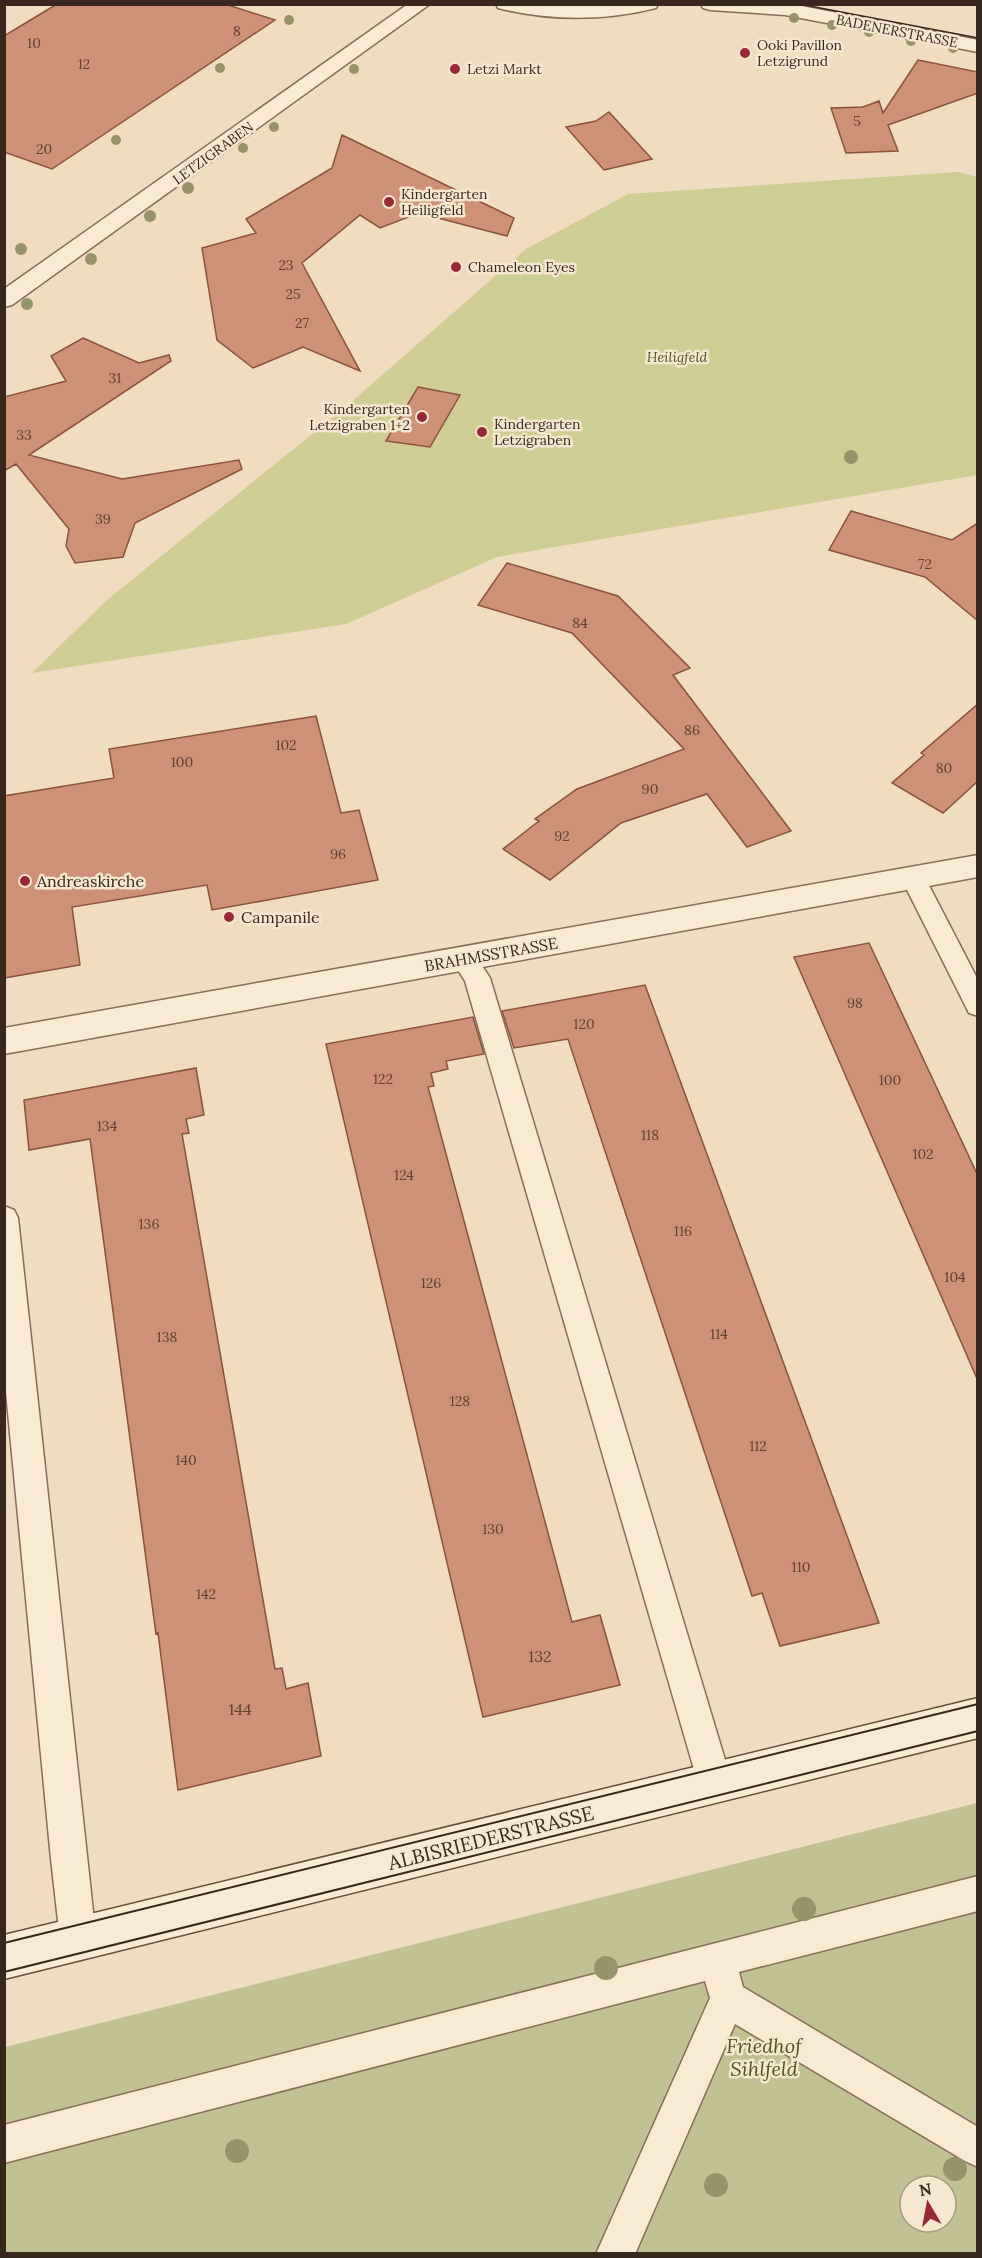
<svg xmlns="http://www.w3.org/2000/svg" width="982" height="2258" viewBox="0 0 982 2258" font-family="Lora,serif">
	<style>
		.green { fill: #cdcd94 }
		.cemetery { fill: #c1c194; fill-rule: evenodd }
		.building { fill: #ce9076; stroke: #88523d; stroke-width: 1.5 }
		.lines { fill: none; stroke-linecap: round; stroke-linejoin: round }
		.service-casing { stroke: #886c58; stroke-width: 3 }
		.minor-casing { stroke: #886c58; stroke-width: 3 }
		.tertiary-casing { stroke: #886c58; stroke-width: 3 }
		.secondary-casing { stroke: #6a4d3b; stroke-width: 3 }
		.service { fill: #f9ead4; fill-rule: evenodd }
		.minor { fill: #f9ead4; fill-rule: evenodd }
		.tertiary { fill: #f9ead4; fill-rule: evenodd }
		.secondary { fill: #f9ead4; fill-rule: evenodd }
		.tram-far1 { stroke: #38271d; stroke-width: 1.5 }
		.tram { stroke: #38271d; stroke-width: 2 }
		.tree { fill: #96926a }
		.poi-dot { fill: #992734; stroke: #f6e7d0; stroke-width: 2 }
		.labels { text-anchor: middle; stroke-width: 5; stroke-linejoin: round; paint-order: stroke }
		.number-label { font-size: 14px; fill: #5e4133 }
		.far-street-label { font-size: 14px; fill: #38271d; stroke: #f6e7d0 }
		.far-poi-label { font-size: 14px; fill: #38271d; stroke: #f6e7d0; text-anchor: start }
		.far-park-label { font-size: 14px; font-style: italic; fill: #4e5523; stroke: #f6e7d0 }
		.poi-label { font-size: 16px; fill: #38271d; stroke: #f6e7d0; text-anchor: start }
		.street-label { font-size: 16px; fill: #38271d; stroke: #f6e7d0 }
		.near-number-label { font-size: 16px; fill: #5e4133 }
		.near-street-label { font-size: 20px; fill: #38271d; stroke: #f6e7d0 }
		.near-park-label { font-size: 20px; font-style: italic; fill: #4e5523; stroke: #f6e7d0 }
	</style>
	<rect width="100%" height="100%" fill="#efdcc1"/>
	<path class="green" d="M958 172 977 177V475L497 557 346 624 32 673 107 600 348 405 526 249 628 194Z"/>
	<path class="cemetery" d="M977 1803V2253L5 2254V2047ZM910 2186H946V2222H910Z"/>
	<path class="building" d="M57 4H225L275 20 52 169 4 152V36Z
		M918 60 978 72V93L888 125 898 151 846 153 831 108 863 107 879 101 883 113Z
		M609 112 652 159 604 170 566 127 596 121Z
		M342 135 514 218 507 236 419 213 380 228 360 215 302 263 360 371 303 347 253 368 217 340 202 248 256 233 246 219 332 168Z
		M83 338 139 363 169 355 171 361 29 455 122 479 239 460 242 469 135 523 123 557 75 563 66 546 69 529 16 464 4 471V397L66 381 51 356Z
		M418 387 460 395 430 447 386 441Z
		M851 511 952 540 978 523V621L925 577 829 550Z
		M507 563 618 596 690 668 673 675 791 831 747 847 707 794 621 823 550 880 503 849 539 821 535 819 577 789 684 749 572 633 478 605Z
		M978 704V781L943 813 892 783 924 755 921 753Z
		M316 716 341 813 359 810 378 880 212 910 207 885 72 907 80 965 4 978V796L114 778 109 749Z
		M869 943 978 1176V1381L794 957Z
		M645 985 785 1367 879 1623 780 1646 762 1593 752 1596 568 1039 514 1048 502 1011Z
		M473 1017 484 1054 446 1061 448 1069 431 1073 434 1086 428 1087 572 1622 600 1615 620 1685 483 1717 326 1044Z
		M196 1068 204 1115 186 1119 189 1133 182 1134 275 1669 282 1668 286 1689 308 1683 321 1756 178 1790 158 1633 156 1634 90 1139 29 1150 24 1100Z"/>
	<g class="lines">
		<g class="service-casing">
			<path id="service" d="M913 869 922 872 978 980V1016L969 1013 901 878 904 872Z
				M464 949 473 952 490 978 732 1783 727 1795 715 1800 703 1795 698 1783 465 981 451 959 455 952Z
				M4 1206 14 1210 18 1218 96 1939 91 1952 78 1957 65 1952 60 1939 51 1859 4 1371Z
				M978 1876V1911L739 1972 743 1987 978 2127V2167L965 2161 735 2024 635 2254H596L710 1998 705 1981 4 2163V2125Z"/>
		</g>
		<g class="minor-casing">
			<path id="minor" d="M408 4H430L12 305 4 307V289Z
				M978 855V877L4 1054V1028Z"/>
		</g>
		<g class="tertiary-casing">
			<path id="tertiary" d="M496 4H658L656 8C605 21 549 21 498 8Z
				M701 4H791L978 40V52L785 15 710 10 703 8Z"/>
		</g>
		<g class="secondary-casing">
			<path id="secondary" d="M978 1698V1738L4 1979V1935Z"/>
		</g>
		<use href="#service" class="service"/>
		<use href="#minor" class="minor"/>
		<use href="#tertiary" class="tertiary"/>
		<use href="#secondary" class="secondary"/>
		<path class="tram-far1" d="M799 4 978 38"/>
		<path class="tram" d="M4 1943 978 1704
			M4 1972 978 1731"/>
	</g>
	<g class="tree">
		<circle cx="794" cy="18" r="5"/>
		<circle cx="289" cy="20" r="5"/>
		<circle cx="832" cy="25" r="5"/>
		<circle cx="869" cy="32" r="5"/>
		<circle cx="911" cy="41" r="5"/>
		<circle cx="953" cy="48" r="5"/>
		<circle cx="220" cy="68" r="5"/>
		<circle cx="354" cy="69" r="5"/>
		<circle cx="274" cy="127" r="5"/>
		<circle cx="116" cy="140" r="5"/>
		<circle cx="243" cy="148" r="5"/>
		<circle cx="188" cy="188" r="6"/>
		<circle cx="150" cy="216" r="6"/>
		<circle cx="21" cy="249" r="6"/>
		<circle cx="91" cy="259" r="6"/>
		<circle cx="27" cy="304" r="6"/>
		<circle cx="851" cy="457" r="7"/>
		<circle cx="804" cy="1909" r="12"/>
		<circle cx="606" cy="1968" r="12"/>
		<circle cx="237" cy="2151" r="12"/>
		<circle cx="955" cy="2169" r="12"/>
		<circle cx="716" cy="2185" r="12"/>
	</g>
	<g class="poi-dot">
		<circle cx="745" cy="53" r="6"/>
		<circle cx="455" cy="69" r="6"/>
		<circle cx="389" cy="202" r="6"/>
		<circle cx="456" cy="267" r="6"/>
		<circle cx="422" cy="417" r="6"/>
		<circle cx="482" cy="432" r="6"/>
		<circle cx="25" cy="881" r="6"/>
		<circle cx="229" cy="917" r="6"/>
	</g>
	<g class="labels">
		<g class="number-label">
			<text x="237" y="36">8</text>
			<text x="34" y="48">10</text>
			<text x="84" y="69">12</text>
			<text x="857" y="126">5</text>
			<text x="44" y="154">20</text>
			<text x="286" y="270">23</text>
			<text x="293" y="299">25</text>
			<text x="302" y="328">27</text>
			<text x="115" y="383">31</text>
			<text x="24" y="440">33</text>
			<text x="103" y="524">39</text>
			<text x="925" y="569">72</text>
			<text x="580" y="628">84</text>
			<text x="692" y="735">86</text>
			<text x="286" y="750">102</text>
			<text x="182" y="767">100</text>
			<text x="944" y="773">80</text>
			<text x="650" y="794">90</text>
			<text x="562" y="841">92</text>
			<text x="338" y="859">96</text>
			<text x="855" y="1008">98</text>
			<text x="584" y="1029">120</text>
			<text x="383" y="1084">122</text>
			<text x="890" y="1085">100</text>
			<text x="107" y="1131">134</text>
			<text x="650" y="1140">118</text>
			<text x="923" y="1159">102</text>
			<text x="404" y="1180">124</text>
			<text x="149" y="1229">136</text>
			<text x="683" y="1236">116</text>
			<text x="955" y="1282">104</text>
			<text x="431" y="1288">126</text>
			<text x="719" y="1339">114</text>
			<text x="167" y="1342">138</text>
			<text x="460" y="1406">128</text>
			<text x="758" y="1451">112</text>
			<text x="186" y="1465">140</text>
			<text x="493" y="1534">130</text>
			<text x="801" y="1572">110</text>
			<text x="206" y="1599">142</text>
		</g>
		<g class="far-street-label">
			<text transform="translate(897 31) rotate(11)" y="5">BADENERSTRASSE</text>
			<text transform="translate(213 153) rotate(-36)" y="5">LETZIGRABEN</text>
		</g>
		<g class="far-poi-label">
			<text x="757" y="50">Ooki Pavillon<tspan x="757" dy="16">Letzigrund</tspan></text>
			<text x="467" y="74">Letzi Markt</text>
			<text x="401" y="199">Kindergarten<tspan x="401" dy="16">Heiligfeld</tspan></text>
			<text x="468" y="272">Chameleon Eyes</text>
			<text x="410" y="414" text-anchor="end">Kindergarten<tspan x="410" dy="16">Letzigraben 1+2</tspan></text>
			<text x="494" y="429">Kindergarten<tspan x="494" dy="16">Letzigraben</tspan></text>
		</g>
		<g class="far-park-label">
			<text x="677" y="362">Heiligfeld</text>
		</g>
		<g class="poi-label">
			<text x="37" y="887">Andreaskirche</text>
			<text x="241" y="923">Campanile</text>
		</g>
		<g class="street-label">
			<text transform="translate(491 954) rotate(-10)" y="6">BRAHMSSTRASSE</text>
		</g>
		<g class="near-number-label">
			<text x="540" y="1662">132</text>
			<text x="240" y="1715">144</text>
		</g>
		<g class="near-street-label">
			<text transform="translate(491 1838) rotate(-14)" y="7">ALBISRIEDERSTRASSE</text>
		</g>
		<g class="near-park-label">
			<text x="764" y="2053">Friedhof<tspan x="764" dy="23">Sihlfeld</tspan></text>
		</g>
	</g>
	<rect width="982" height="2258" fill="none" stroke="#38271d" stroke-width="12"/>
	<g transform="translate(928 2204) rotate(350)"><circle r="28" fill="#f6e7d0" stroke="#aa9a88" stroke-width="1.5"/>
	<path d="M0-4.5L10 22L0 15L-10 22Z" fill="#992734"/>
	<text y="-9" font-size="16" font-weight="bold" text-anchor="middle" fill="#38271d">N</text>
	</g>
</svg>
